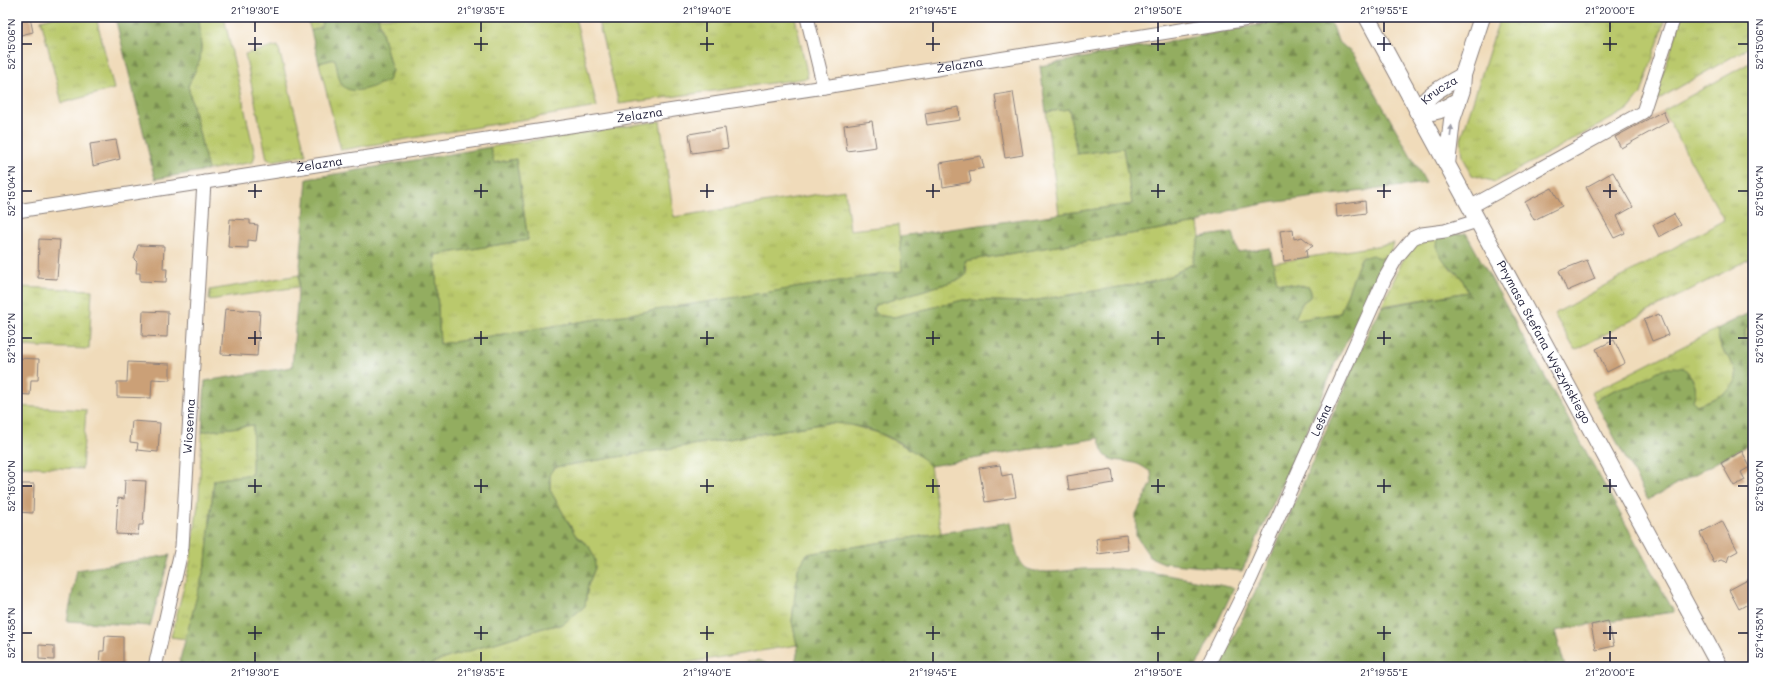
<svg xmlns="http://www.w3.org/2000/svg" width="1770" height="684" viewBox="0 0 1770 684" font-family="Mali,sans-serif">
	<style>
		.grass { fill: url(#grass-tufts); stroke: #6e7654 }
		.forest { fill: url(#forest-firs); stroke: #5a684e }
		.building { fill: #cba077 }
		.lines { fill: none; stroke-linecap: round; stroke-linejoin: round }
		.minor-casing { stroke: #897e7a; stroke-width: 15 }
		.tertiary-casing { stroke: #897e7a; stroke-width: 18 }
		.minor { stroke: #fff; stroke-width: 13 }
		.tertiary { stroke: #fff; stroke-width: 16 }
		.oneway { fill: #9c9ca7 }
		.ticks { fill: none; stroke: #22223b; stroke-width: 1.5 }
		.labels { text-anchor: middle; stroke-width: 4; stroke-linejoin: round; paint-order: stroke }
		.street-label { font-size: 12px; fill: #22223b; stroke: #fff }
		.neatline { fill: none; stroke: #22223b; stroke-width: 1.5 }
		.ticks-label { font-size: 10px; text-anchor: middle; fill: #22223b }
	</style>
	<defs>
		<pattern id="grass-tufts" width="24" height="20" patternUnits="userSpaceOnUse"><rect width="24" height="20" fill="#bac96c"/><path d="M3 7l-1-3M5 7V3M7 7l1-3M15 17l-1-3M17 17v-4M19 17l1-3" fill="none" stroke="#a0ac5e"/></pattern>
		<pattern id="forest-firs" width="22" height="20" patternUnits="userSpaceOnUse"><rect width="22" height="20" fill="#93ad60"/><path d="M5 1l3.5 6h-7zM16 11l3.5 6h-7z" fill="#788c50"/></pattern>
	</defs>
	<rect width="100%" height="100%" fill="#fff"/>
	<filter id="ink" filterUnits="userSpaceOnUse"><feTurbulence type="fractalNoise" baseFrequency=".025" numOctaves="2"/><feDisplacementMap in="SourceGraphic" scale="8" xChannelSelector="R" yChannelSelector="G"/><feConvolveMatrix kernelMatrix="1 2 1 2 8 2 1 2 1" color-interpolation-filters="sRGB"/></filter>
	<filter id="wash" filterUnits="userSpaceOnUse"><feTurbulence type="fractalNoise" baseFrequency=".012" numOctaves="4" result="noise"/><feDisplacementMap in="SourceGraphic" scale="16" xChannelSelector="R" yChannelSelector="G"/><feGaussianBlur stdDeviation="0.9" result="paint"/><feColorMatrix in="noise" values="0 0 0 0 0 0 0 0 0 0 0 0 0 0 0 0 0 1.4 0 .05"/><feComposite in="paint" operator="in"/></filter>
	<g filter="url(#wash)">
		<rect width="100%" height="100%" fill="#f0dbba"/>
		<path class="grass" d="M52 17H96L114 89 62 103 41 20Z
			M199 17H224L255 155 253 162 208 170 188 86 200 60 201 47Z
			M307 17H323L321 27 311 31Z
			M378 17H575L597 107 341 150 319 63 335 59 342 83 392 71Z
			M597 17H795L808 78 619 104Z
			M1500 17H1664L1666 18 1641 94 1629 109 1495 182 1472 175 1463 157 1461 139Z
			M1682 17H1753V45L1657 100V92Z
			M278 46 306 155 272 161 267 159 245 54Z
			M1753 61V257L1575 350 1554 314 1724 220 1663 111Z
			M1069 109 1077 154 1123 148 1133 204 1059 214 1046 112Z
			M660 121 674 217 845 190 850 230 898 225 903 271 440 344 435 255 528 240 516 159 493 163 490 147Z
			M1198 223 1200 237 1192 264 1168 277 1151 282 1025 302 963 300 894 317 880 316 873 309 875 305 961 279 967 270 965 261Z
			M1437 237 1450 268 1461 277 1468 292 1382 306 1402 262 1416 241Z
			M1394 243 1387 260 1383 258H1361L1340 313 1298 320 1295 318 1302 303 1310 297 1311 292 1309 287 1277 282 1273 263Z
			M299 275 298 287 209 300 210 290Z
			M17 287 92 290 89 349 17 346Z
			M1753 321V357L1745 339V330Z
			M1717 329C1718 335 1719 342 1721 347 1725 355 1732 361 1735 369 1743 392 1711 400 1696 405L1693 400C1699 386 1693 378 1684 368L1659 371 1631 386 1614 390 1595 401 1591 393Z
			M17 406 86 410 82 469 17 466Z
			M827 423H843L879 433 919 454 930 466 941 533 807 554 798 569 792 621 797 645 660 667H429L431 664 440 660 543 628 563 624 585 606 588 585 595 568 589 546 576 536 550 490V473L556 467Z
			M253 425 252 474 214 480 206 562 186 639 171 637 190 563 199 497 202 432Z
			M759 660 773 667H719Z"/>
		<path class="forest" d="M115 17H199L201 47 200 60 188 86 208 170 155 179Z
			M323 17H378L392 71 388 81C377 85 353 97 343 86 338 80 337 67 335 59L319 63 311 31 321 27Z
			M1299 17H1325L1333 26 1338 41 1354 55 1426 183 1269 203 1228 211 1198 223 965 261 966 275 961 279 875 305 873 309 880 316 894 317 963 300 1025 302 1151 282 1168 277 1192 264 1200 237 1233 232 1238 252 1270 248 1277 282 1309 287 1311 292 1310 297 1302 303 1295 318 1298 320 1340 313 1361 258 1372 255 1387 260 1364 309 1335 363 1320 402 1242 571 1164 563 1150 557 1136 536V514L1152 483 1151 472C1146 469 1140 464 1134 463 1112 458 1104 465 1099 438L930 466C904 439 864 423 827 423L556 467 550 473V490L576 536 589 546 595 560V568L588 585 585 606 563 624 543 628 440 660 431 664 429 667H178L206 562 214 480 252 474 253 425 202 432 205 381 292 367 307 179 490 147 494 163 516 159 528 240 435 255 440 344 902 271 900 236 1132 204 1123 148 1077 154 1069 109 1046 112 1040 66Z
			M1466 233 1674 612 1608 621 1555 631 1565 667H1219L1266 569 1369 331 1382 307 1468 292 1461 277 1441 258 1436 246 1437 237Z
			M1753 311V321L1745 330V339L1753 357V442L1648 500 1595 401 1614 390 1631 386 1658 371 1674 367 1684 368C1693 378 1699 386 1693 400L1696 405C1711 400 1743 391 1735 369 1732 361 1725 355 1721 347 1719 342 1718 335 1717 329Z
			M1011 522C1014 536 1015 563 1028 569 1041 575 1069 570 1083 569 1134 566 1184 578 1234 588L1196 667H794L798 650 792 621 798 569 807 554Z
			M170 555 150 626 67 621 77 570Z"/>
		<g id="blocks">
			<path class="building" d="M17 17H30L33 32 17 36Z
				M1013 92 1023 155 1005 158 995 95Z
				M959 107 960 120 927 125 925 113Z
				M1663 111 1668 122 1621 148 1615 137Z
				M872 121 876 147 847 151 844 125Z
				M725 128 728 148 692 153 689 134Z
				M116 140 120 159 93 166 90 144Z
				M981 156 984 168 969 171 971 182 943 187 940 163Z
				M1613 172 1633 207 1617 216 1625 233 1614 238 1586 187Z
				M1552 188 1562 206 1534 220 1525 202Z
				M1365 201 1366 213 1337 217 1336 205Z
				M1674 214 1681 225 1659 237 1653 225Z
				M230 219 250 220V224L258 225 256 241 248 240V248L228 247Z
				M1293 229 1294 239 1302 237 1313 246 1306 250 1307 257 1284 261 1280 231Z
				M39 239 60 240 57 279 38 278Z
				M138 245 164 246 163 269H167L166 282 140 281V273H136L137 262 134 259Z
				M1587 260 1595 279 1567 291 1559 271Z
				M225 309 260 311 257 356 221 354Z
				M143 311 168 312 167 337 142 336Z
				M1659 314 1668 335 1652 341 1644 320Z
				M1614 340 1625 363 1607 372 1596 349Z
				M17 358 39 359 38 380H31L30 395 17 394Z
				M128 362 170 364V380L152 379 151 398 117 397V382H127Z
				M132 421 160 423 158 452 137 450 138 443 130 442Z
				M1742 451 1750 467 1741 472 1745 480 1734 486 1721 463Z
				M1000 465 1002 476 1012 474 1016 497 985 502 979 468Z
				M1112 469 1114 483 1069 490 1067 476Z
				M125 480 146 481 143 525H139L138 535 116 534 118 498 124 499Z
				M17 484H34L33 513 17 512Z
				M1722 521 1738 551 1729 556 1727 562 1721 560 1714 563 1700 533Z
				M1126 535 1128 550 1098 554 1096 539Z
				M1753 577V601L1739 609 1729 590Z
				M1608 621 1614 646 1596 650 1591 625Z
				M105 636 123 637V667H99L100 651H104Z
				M39 645 54 646V660L39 659Z"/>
		</g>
	</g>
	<g filter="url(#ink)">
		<use href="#blocks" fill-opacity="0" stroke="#897e7a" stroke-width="1"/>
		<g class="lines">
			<g class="minor-casing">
				<g id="minor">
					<path d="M807 17 824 87"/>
					<path d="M1470 207 1643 112 1674 17"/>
					<path id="s1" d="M17 211 824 87 1261 17"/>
					<path id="s2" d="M155 667 182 547 204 182"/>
					<path id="s3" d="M1207 667 1250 580 1385 278 1397 257 1413 238 1422 234 1445 231 1477 221"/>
				</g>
			</g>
			<g class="tertiary-casing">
				<g id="tertiary">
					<path id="s4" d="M1367 17 1720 667"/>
					<path id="s5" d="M1417 111C1429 92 1444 87 1463 75"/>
					<path d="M1417 111C1434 115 1445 109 1458 100"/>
					<path d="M1447 164 1452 120 1462 90 1463 75 1482 17"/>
				</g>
			</g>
			<use href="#minor" class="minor"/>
			<use href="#tertiary" class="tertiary"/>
		</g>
		<defs><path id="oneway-solid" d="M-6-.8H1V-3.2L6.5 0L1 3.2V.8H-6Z"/></defs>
		<use class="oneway" href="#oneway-solid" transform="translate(1451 131) rotate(-83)"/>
	</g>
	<path class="ticks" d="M255 22V32M481 22V32M707 22V32M933 22V32M1158 22V32M1384 22V32M1610 22V32M255 37V51M481 37V51M707 37V51M933 37V51M1158 37V51M1384 37V51M1610 37V51M22 44H32M248 44H262M474 44H488M700 44H714M926 44H940M1151 44H1165M1377 44H1391M1603 44H1617M1738 44H1748M255 184V198M481 184V198M707 184V198M933 184V198M1158 184V198M1384 184V198M1610 184V198M22 191H32M248 191H262M474 191H488M700 191H714M926 191H940M1151 191H1165M1377 191H1391M1603 191H1617M1738 191H1748M255 331V345M481 331V345M707 331V345M933 331V345M1158 331V345M1384 331V345M1610 331V345M22 338H32M248 338H262M474 338H488M700 338H714M926 338H940M1151 338H1165M1377 338H1391M1603 338H1617M1738 338H1748M255 479V493M481 479V493M707 479V493M933 479V493M1158 479V493M1384 479V493M1610 479V493M22 486H32M248 486H262M474 486H488M700 486H714M926 486H940M1151 486H1165M1377 486H1391M1603 486H1617M1738 486H1748M255 626V640M481 626V640M707 626V640M933 626V640M1158 626V640M1384 626V640M1610 626V640M22 633H32M248 633H262M474 633H488M700 633H714M926 633H940M1151 633H1165M1377 633H1391M1603 633H1617M1738 633H1748M255 652V662M481 652V662M707 652V662M933 652V662M1158 652V662M1384 652V662M1610 652V662"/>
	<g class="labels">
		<g class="street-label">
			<text dy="4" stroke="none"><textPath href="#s1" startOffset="954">Żelazna</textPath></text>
			<text dy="4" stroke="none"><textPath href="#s5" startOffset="31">Krucza</textPath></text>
			<text dy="4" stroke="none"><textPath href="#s1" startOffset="630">Żelazna</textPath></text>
			<text dy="4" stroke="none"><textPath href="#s1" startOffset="306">Żelazna</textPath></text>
			<text dy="4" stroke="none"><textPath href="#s4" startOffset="370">Prymasa Stefana Wyszyńskiego</textPath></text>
			<text dy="4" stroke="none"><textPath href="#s3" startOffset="272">Leśna</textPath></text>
			<text dy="4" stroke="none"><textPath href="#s2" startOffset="244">Wiosenna</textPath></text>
		</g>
	</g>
	<rect width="1770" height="684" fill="none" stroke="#fff" stroke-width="44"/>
	<rect x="22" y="22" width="1726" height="640" class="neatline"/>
	<g class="ticks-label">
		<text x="255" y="14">21°19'30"E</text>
		<text x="481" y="14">21°19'35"E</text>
		<text x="707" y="14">21°19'40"E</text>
		<text x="933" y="14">21°19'45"E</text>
		<text x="1158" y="14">21°19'50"E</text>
		<text x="1384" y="14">21°19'55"E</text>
		<text x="1610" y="14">21°20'00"E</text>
		<text transform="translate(11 44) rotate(-90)" y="4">52°15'06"N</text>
		<text transform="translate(1759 44) rotate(-90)" y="4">52°15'06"N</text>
		<text transform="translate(11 191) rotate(-90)" y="4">52°15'04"N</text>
		<text transform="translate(1759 191) rotate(-90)" y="4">52°15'04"N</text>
		<text transform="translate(11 338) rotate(-90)" y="4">52°15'02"N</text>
		<text transform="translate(1759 338) rotate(-90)" y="4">52°15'02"N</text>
		<text transform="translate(11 486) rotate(-90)" y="4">52°15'00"N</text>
		<text transform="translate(1759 486) rotate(-90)" y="4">52°15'00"N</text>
		<text transform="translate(11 633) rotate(-90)" y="4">52°14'58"N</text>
		<text transform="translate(1759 633) rotate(-90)" y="4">52°14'58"N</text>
		<text x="255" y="676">21°19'30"E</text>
		<text x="481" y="676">21°19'35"E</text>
		<text x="707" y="676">21°19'40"E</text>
		<text x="933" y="676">21°19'45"E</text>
		<text x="1158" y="676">21°19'50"E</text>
		<text x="1384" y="676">21°19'55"E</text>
		<text x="1610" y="676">21°20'00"E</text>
	</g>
</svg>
